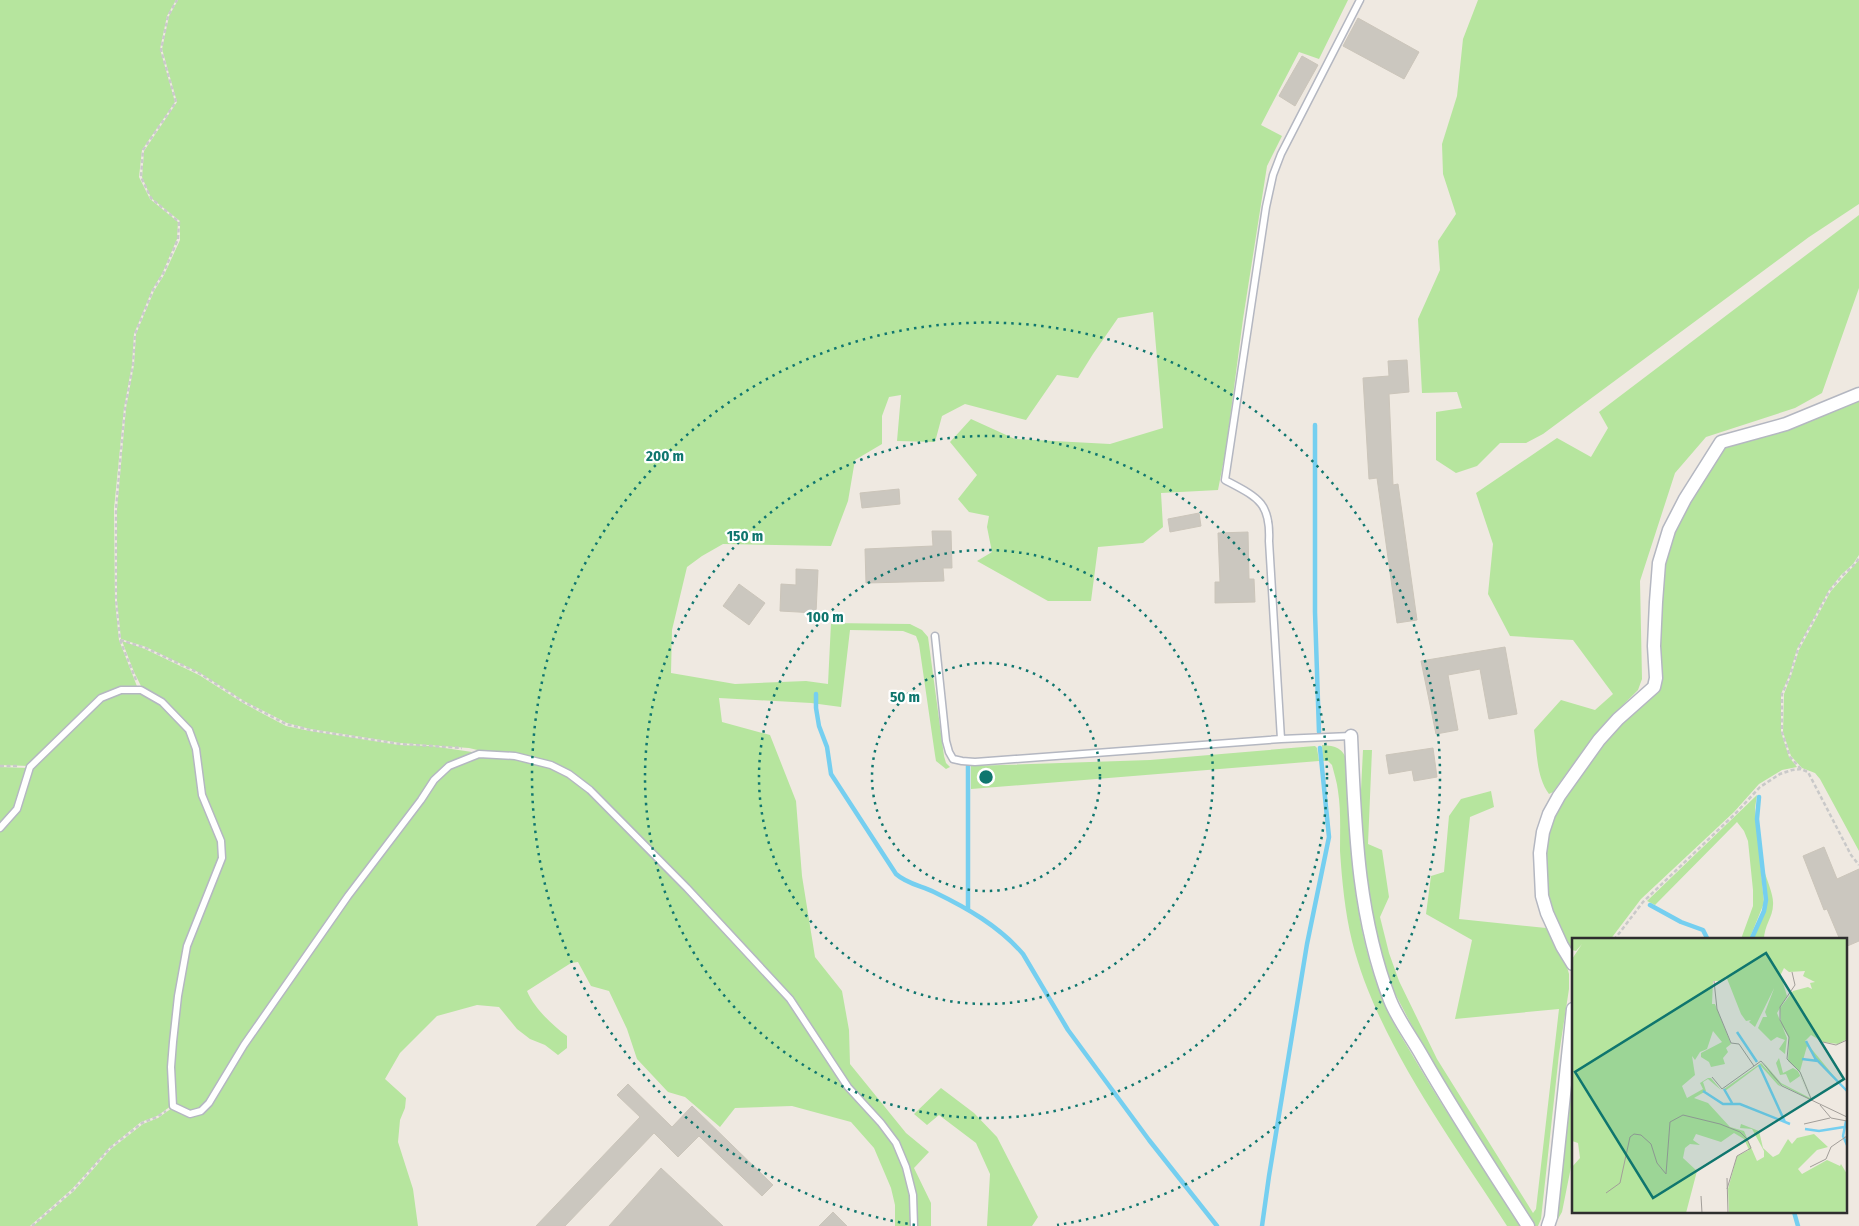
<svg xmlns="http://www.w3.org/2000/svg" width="1859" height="1226" viewBox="0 0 1859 1226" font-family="'Fira Sans Condensed',sans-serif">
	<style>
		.green { fill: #b6e59e }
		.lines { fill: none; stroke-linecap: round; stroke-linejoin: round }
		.stream { stroke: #75cff0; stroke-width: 4.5 }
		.building { fill: #cbc7bf; stroke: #cbc5ba }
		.lane-casing { stroke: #b4b7c1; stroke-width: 9 }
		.street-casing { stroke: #b4b7c1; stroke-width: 15 }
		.path { stroke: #c9c9c9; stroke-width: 2.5; stroke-dasharray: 4 2.5; stroke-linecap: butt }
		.lane { stroke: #fff; stroke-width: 6 }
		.street { stroke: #fff; stroke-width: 12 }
		.ring { fill: none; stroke: #0f766e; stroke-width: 2.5; stroke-dasharray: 2.5 5 }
		.inset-river { fill: none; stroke: #75cff0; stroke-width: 2.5 }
		.inset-road { fill: none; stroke: #a29e99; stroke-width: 1 }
		.view { fill: #0f766e; fill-opacity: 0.15; stroke: #0f766e; stroke-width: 2.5 }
		.inset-edge { fill: none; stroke: #2e2e2e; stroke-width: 2.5 }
		.centre { fill: #0f766e; stroke: #fff; stroke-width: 2.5 }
		.ring-label { font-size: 15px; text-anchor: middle; font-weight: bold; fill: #0f766e; stroke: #fff; stroke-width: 4.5; stroke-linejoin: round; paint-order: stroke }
	</style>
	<rect width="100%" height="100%" fill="#efe9e1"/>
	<path class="green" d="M0 0H176L167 16 160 49 175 102 142 150 139 177 150 199 178 222 177 239 162 274 152 290 134 334 132 365 124 408 114 509 115 601 119 640 138 689 100 697 30 766 0 765Z
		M178 0H1348L1319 59 1299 52 1261 125 1282 136 1267 166 1243 319 1226 449 1218 490 1161 493 1163 527 1143 543 1098 547 1091 601H1048L977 561 992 552 987 527 989 516 969 512 958 499 977 475 950 442 971 419 1015 439 1110 444 1163 428 1153 312 1118 318 1093 354 1078 378 1057 375 1026 420 965 404 942 416 935 442 897 441 901 395 889 397 882 416V444L855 460 848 501 831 546 723 544 702 556 687 567 672 630 671 673 735 684 806 681 828 684 831 623 910 624 922 630 928 637 944 756 946 763 950 767 946 769 936 761 935 755 919 644 916 636 903 631 850 630 841 707 811 703 719 698 722 722 770 735 796 801 802 876 815 957 842 991 849 1030 850 1064 906 1133 929 1152 914 1168 931 1203V1226H916L898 1142 850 1086 791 997 689 886 571 772 469 748 400 743 310 729 287 723 244 701 200 673 146 647 121 639 117 601V509L126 408 134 365 136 334 154 291 164 275 180 240V221L151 198 142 177 144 151 177 102 162 49 169 16Z
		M1478 0H1859V204L1809 237 1543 434 1526 443H1500L1477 466 1456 473 1436 460V412L1462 408 1457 392 1422 393 1418 319 1440 270 1438 241 1456 214 1443 174 1442 144 1457 96 1463 39Z
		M1859 215V288L1822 393 1795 408 1706 437 1675 473 1640 581 1642 679 1638 690 1607 721 1587 745 1553 792 1549 794C1536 777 1537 750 1534 730L1561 700 1595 710 1613 694 1573 640 1510 636 1488 594 1493 544 1476 493 1557 438 1591 457 1608 428 1599 412Z
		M1859 398V555L1853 564 1841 575 1829 590 1797 649 1789 676 1781 694V732L1789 757 1797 767 1782 770 1759 784 1734 812 1641 899 1610 940H1573V960L1545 900 1546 831 1559 802 1601 742 1650 694 1664 538 1722 449 1789 429Z
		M1859 560V851L1820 779 1815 773 1802 768 1791 756 1783 732 1784 694 1791 676 1799 650 1831 591Z
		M122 641 145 649 199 675 243 703 286 726 310 731 399 745 431 746 479 753 461 757 448 764 419 799 207 1102 200 1109 190 1111 175 1104 173 1067 180 996 189 947 225 859 204 794 191 729 164 700 143 690 134 672Z
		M121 691 140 692 161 704 187 732 194 750 197 771 219 842 220 858 184 945 169 1067 171 1106 157 1116 141 1122 110 1147 72 1189 30 1226H0V829L18 810 31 767 102 699Z
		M1322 745C1336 746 1343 748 1347 761 1349 846 1353 931 1387 1010 1395 1028 1407 1045 1417 1063 1449 1118 1486 1171 1520 1226H1507C1452 1140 1377 1041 1352 941 1345 912 1342 881 1340 851 1340 831 1341 810 1338 791 1337 782 1334 773 1332 765L1328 761H1323Z
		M1315 746 1317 748 1319 761 971 789V766L1150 760Z
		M1363 750H1372L1368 844 1382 850 1389 897 1380 917 1389 953 1399 981 1437 1059 1533 1213 1536 1209 1559 1009 1455 1019 1472 940 1426 914 1431 876 1444 872 1449 816 1461 799 1491 791 1494 807 1470 817 1459 919 1546 928 1567 967 1569 974V989L1559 1054 1541 1219 1538 1226H1533L1530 1222 1422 1045 1389 982 1377 951 1359 830Z
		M479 756 515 759 550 767 568 776 588 792 686 889 788 1000 894 1145C907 1173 910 1195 912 1226H895V1205L891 1188 874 1148 851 1122 792 1106 735 1108 720 1127 685 1097 668 1092 637 1059 627 1029 609 991 591 986 578 962 571 963 527 991C534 1008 552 1025 567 1036V1048L558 1055 545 1045 530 1039 517 1029 499 1007 477 1005 437 1016 400 1053 385 1079 406 1098 405 1108 400 1120 398 1142 413 1189 418 1226H33L74 1191 111 1149 143 1124 158 1118 172 1108 190 1116 211 1105 246 1046 350 898 435 781 450 768Z
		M0 767 29 768 16 809 0 826Z
		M1757 795 1755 808 1764 903 1749 940 1741 939 1753 906V890L1748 841 1744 831 1737 822 1655 905 1647 901Z
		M1764 870C1767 881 1774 895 1773 905 1773 917 1764 925 1764 940H1752L1765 911 1767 899Z
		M1573 1024V1157L1562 1212 1558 1219 1551 1222Z
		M941 1088 974 1113 997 1137 1038 1217 1032 1226H987L990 1174 976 1143 939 1115 927 1125 914 1114Z"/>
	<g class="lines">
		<path class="stream" d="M1315 425V612L1319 732
			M816 694V708L819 726 827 747 831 774 896 874C907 884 922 886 934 892 967 908 999 926 1023 954L1068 1030 1149 1140 1217 1226
			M1650 905 1681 922 1703 930 1708 940
			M968 909V766
			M1751 940 1764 911 1766 900 1757 819 1759 797
			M1794 1212 1798 1226
			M1262 1226 1269 1176 1307 944 1329 837 1320 748"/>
	</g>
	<path class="building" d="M1358 18 1419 52 1404 79 1343 46Z
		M1302 56 1318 65 1295 106 1279 96Z
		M1407 360 1409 392 1389 394 1393 485 1398 484 1417 620 1397 623 1377 478 1369 479 1363 378 1389 376 1388 361Z
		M899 489 900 504 862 508 860 493Z
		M1199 513 1201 526 1170 532 1168 519Z
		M932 531H951L952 568H943L944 581 866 583 865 549 933 546Z
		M1248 532 1249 579H1254L1255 602 1215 603V582H1220L1218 533Z
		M796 569 818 570 816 613 780 611 781 584 796 585Z
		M739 584 765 603 749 625 723 606Z
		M1505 647 1517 714 1489 719 1480 669 1448 675 1458 730 1436 734 1421 661Z
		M1433 748 1437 777 1414 781 1412 770 1389 774 1386 755Z
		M1824 847 1837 879 1859 869V941L1845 947V940H1840L1827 909 1824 910 1803 856Z
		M628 1084 672 1127 692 1106 773 1185 762 1196 699 1136 678 1157 654 1133 565 1226H536L640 1117 617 1095Z
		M661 1168 723 1226H609Z
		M833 1212 847 1226H819Z"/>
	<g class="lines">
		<g class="lane-casing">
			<path id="lane" d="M935 636 946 741 949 752 953 759 962 761 975 762 1281 739 1351 736
				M1281 739 1269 541C1271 502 1257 497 1225 480L1266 207 1273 175 1281 154 1360 0
				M0 828 17 809 30 767 101 698 121 690H141L162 702 189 730 196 749 202 795 221 841 222 858 187 946 178 996 173 1042 171 1067 173 1106 190 1114 201 1111 209 1103 244 1045 348 896 421 800 434 780 449 766 479 754 515 756 551 765 569 774 590 790 687 888 790 999 848 1087 881 1123 896 1143 906 1167 913 1195 914 1226"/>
		</g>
		<g class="street-casing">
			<path id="street" d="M1351 736C1355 827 1357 914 1390 1000 1398 1020 1412 1038 1422 1056 1455 1114 1492 1170 1528 1226
				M1573 964 1562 946 1547 913 1542 896 1540 853 1543 832 1549 814 1559 796 1599 740 1618 719 1654 687 1656 678 1654 646 1656 602 1659 563 1669 530 1685 499 1721 442 1786 424 1859 394
				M1548 1226 1551 1217 1573 1009"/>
		</g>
		<path class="path" d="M120 640 146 648 199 673 244 702 286 724 310 730 400 744 462 748
			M136 680 120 640 116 600V509L121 451 125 408 133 365 135 334 153 290 163 274 178 239 179 222 151 198 141 177 143 150 176 102 161 50 168 16 177 0
			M0 766H18
			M1801 769 1790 757 1782 732V694L1790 676 1798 649 1830 590 1842 576 1854 565 1859 558
			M1614 940 1643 902 1735 814 1760 787 1780 774 1792 770 1801 769 1808 772 1851 855 1859 865
			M32 1226 73 1190 110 1148 142 1123 157 1117 166 1111"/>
		<use href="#lane" class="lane"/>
		<use href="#street" class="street"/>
	</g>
	<g class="ring">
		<circle cx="986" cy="777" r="114"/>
		<circle cx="986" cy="777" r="227"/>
		<circle cx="986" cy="777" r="341"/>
		<path d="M915 1225A454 454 0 1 1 1057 1225"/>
	</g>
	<g transform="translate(1572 938)">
		<rect width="275" height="275" fill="#efe9e1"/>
		<path d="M0 0H275V101L266 106 251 104 239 97 233 103 275 154 245 123 235 108 228 133 240 160 228 134 216 123 217 100 209 86 208 70 221 53 236 49 240 51 238 45 243 44 231 38 233 33 217 34 212 30 183 89 177 84 179 82 174 83 169 76 154 38 152 43H141L140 66H143L159 106 154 110 156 114 151 120 153 126 139 129 137 124 129 119V115L150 104 141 93 135 111 128 114 123 122 120 118 123 137 110 148 115 160 131 151 128 145 136 140H139L149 152 136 141 131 144 134 153 122 160 136 165 158 189 172 193 185 223 192 219V213L180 191 168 190 169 186 187 193 191 210 201 219 207 216 216 201 220 206 225 200 242 196 256 209 245 212 226 231 230 236 255 222 268 228 269 226 275 236V270L272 275H157L156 251 165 218 177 212 172 201 162 195 149 204 124 196 121 202 128 207 118 206 113 210 111 220 125 233 114 275H0V229L8 220 6 205 0 203V21L10 6 4 13 0 12ZM208 35 215 58 205 75 215 100 213 116 207 111 213 102 205 99 199 103 186 90 191 79H195L193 74ZM207 120 211 135 221 130 226 133 239 162 208 146 199 137 191 124 209 145 238 160 228 138 218 145 214 136 208 137 204 125ZM189 125 210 149 249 169 206 147 188 127 153 153 152 151Z" fill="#b6e59e"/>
		<path class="inset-river" d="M165 94 185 124M234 103 243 120 275 153M230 121 246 123M187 127 213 184M152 151 160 165M131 153 151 166H168L218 186M274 183 271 198 275 207M233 191 247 193 272 189"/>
		<path class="inset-road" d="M220 34 223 47 208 69V82L217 99 215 121 228 134 240 163M142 43 145 71 159 105 167 106 182 128M251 104 264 107 275 102M140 139 150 151 189 123 210 148 275 179M248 167 259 180 275 183M232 186 258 180M238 229 254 221 259 209 275 198M155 240 156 275M34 255 48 245 58 199 62 196 69 197 79 206 85 225 94 236 98 184 111 177 148 186 168 194 175 201 179 210 165 218 155 251M129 258 130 275"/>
		<path class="view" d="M194 15 272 141 81 260 3 134Z"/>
		<rect width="275" height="275" class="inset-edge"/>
	</g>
	<circle cx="986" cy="777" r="8" class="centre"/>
	<g class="ring-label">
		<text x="665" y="461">200 m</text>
		<text x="745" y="541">150 m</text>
		<text x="825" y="622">100 m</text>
		<text x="905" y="702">50 m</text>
	</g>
</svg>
